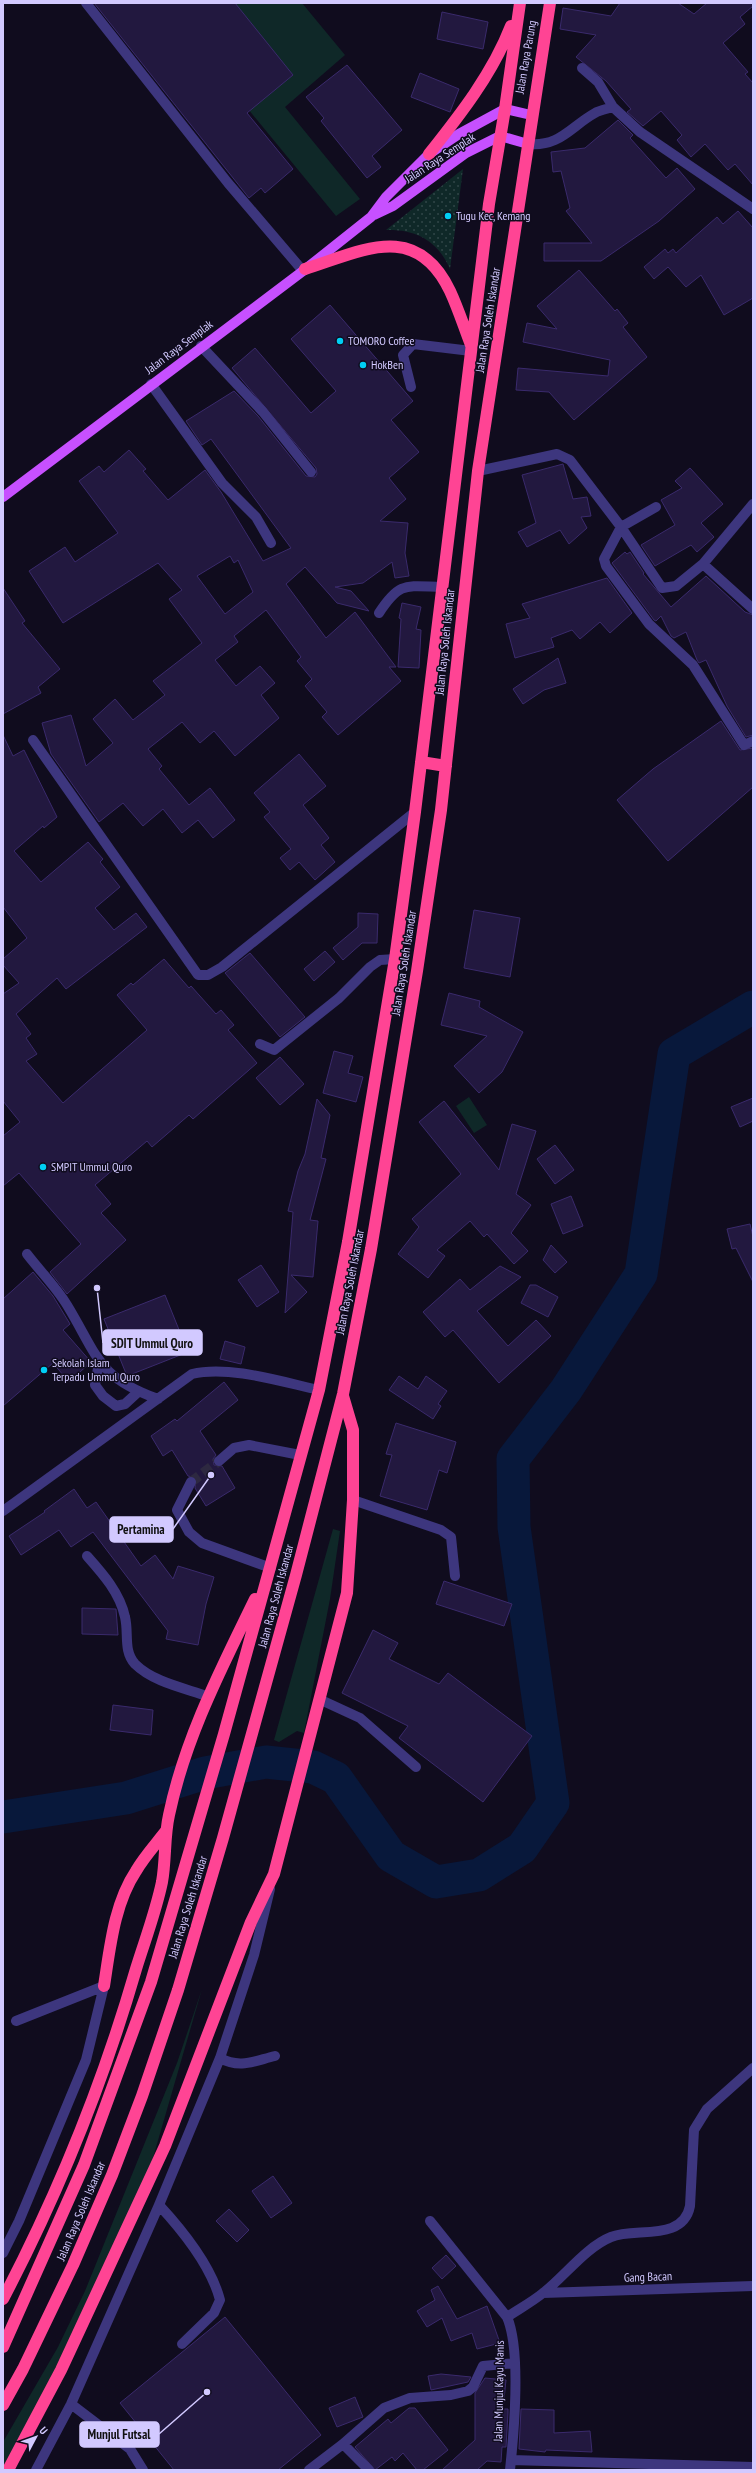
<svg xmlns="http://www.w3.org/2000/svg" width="756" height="2473" viewBox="0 0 756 2473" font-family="'PT Sans Narrow',sans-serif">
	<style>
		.green { fill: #0f2828 }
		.park { fill: url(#park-dots) }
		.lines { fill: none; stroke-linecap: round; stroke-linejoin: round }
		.river { stroke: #08183b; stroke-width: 33 }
		.building { fill: #22183f; stroke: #3a2a6c; fill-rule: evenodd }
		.minor-tunnel { stroke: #2d2840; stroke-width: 10; stroke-dasharray: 10 5; stroke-linecap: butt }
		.minor { stroke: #3d367e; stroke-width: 10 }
		.major { stroke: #c750ff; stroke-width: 10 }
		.highway { stroke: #ff4494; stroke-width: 12 }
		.poi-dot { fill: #00cff4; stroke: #100c1e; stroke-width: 1.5 }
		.labels { text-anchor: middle; stroke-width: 3; stroke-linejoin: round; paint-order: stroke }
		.street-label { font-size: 12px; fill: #d2c9ff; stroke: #100c1e }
		.poi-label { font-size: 12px; fill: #d2c9ff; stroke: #100c1e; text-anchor: start }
		.leader { fill: none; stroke: #d2c9ff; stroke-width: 1.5 }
		.callout-dot { fill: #d2c9ff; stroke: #100c1e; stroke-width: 1.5 }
		.callout { fill: #d2c9ff; stroke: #d2c9ff; stroke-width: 1.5 }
		.callout-label { font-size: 13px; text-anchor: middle; font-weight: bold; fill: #111 }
	</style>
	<defs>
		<pattern id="park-dots" width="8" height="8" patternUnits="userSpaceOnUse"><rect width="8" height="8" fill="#0f2828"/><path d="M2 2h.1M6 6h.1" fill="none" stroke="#314648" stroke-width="1.8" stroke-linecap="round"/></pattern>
	</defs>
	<rect width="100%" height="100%" fill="#100c1e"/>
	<path class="green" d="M161 3H302L345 55 285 107 360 199 336 216Z
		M469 1097 487 1125 474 1133 456 1106Z
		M333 1529 340 1531 330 1599 304 1733 297 1731 279 1742 274 1740Z
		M202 1989 150 2168 87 2308 3 2470V2442L58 2347 85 2291 177 2063Z"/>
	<path class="park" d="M463 169 450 269C438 241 416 229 386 230Z"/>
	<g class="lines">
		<path class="river" d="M3 1817 126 1798 205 1773 266 1762 313 1767 336 1778 391 1856 436 1882 479 1875 522 1848 553 1803 514 1527 513 1459 566 1390 641 1274 674 1054 753 1007"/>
	</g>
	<path class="building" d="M94 3H235L293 75 247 113 293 169 265 193 261 188 249 198Z
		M620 3H678L694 14 707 3H753V6L740 17 745 24 723 43 748 72 745 74 753 83V185L735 164 728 170 705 144 691 157 677 140 682 135 661 111 643 126 627 112 631 109 606 81 576 57 596 35 560 29 563 8 611 16Z
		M442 12 488 22 483 49 437 39Z
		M347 65 402 130 372 156 381 167 367 178 321 121 324 118 306 97Z
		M420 73 459 89 450 112 411 97Z
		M618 120 633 135 630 138 666 178 677 168 695 189 659 221 601 261H544V243H592L566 211 570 208 561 171 553 172 551 152 585 148Z
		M738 211 753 228V298L724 315 701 275 686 287 668 267 654 279 644 267 665 249 668 253 673 249 676 253 717 217 723 224Z
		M579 270 615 311 617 309 628 323 623 327 647 357 574 420 549 392 516 390 518 368 608 376 610 360 523 342 527 323 557 329 537 306Z
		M330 305 413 401 391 420 419 452 389 478 406 499 380 521 408 523 405 553 409 576 395 578 392 562 363 583 335 587 351 591 369 611 337 603 305 567 286 584 326 638 355 612 396 667H389L401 681 338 735 322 717 327 712 305 686 312 679 297 661 301 657 266 610 234 636 238 642 215 660 236 686 260 666 275 683 261 695 279 718 235 756 214 731 200 743 182 722 148 749 162 766 159 769 189 805 210 788 235 820 213 838 198 820 182 833 163 809 143 826 123 803 99 822 51 754 42 723 71 715 86 766 113 743 93 719 115 699 133 720 165 695 153 681 202 643 169 599 182 590 158 563 63 623 29 571 65 547 75 562 118 533 79 481 99 466 104 472 129 450 146 469 143 471 168 500 205 470 221 492 263 561 291 548 211 439 202 445 186 421 234 391 258 416 306 476 315 477 317 474 316 468 232 368 255 348 311 413 336 391 291 339ZM230 556 234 563 238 560 253 592 225 614 197 576Z
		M563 464 573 499 587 497 591 516 581 517 587 528 569 544 560 530 527 547 518 532 536 523 522 475Z
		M690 468 723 504 701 523 714 537 697 552 691 545 655 566 641 545 675 525 661 500 682 488 675 481Z
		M625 552 627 554 630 552 644 573 643 574 671 607 706 576 745 612 753 615V735L746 737 727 706 706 660 699 663 697 660 686 632 674 638 671 636 661 616 656 621 654 620 612 563Z
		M607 578 632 613 610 633 600 622 580 639 572 630 551 638 554 647 515 658 506 624 530 618 522 604Z
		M3 588 25 621 22 623 60 669 38 687 41 693 3 714Z
		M402 603 421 607 416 629 421 630 419 668 398 667 401 619 399 618Z
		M558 658 566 683 544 690 523 704 513 689Z
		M721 721 740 750 753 748V787L668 861 617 800 653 769Z
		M3 735 13 756 24 750 57 817 44 828 43 826 14 851 41 882 88 842 103 859 100 862 120 887 95 908 114 930 136 913 147 927 66 989 57 978 16 1014 31 1034 26 1038 37 1054 26 1061 63 1103 147 1030 117 995 131 983 133 985 164 959 189 988 191 986 216 1014 221 1010 234 1025 228 1030 257 1063 193 1119 189 1115 152 1147 147 1141 95 1185 111 1204 101 1213 126 1240 67 1294 50 1272 81 1244 19 1173 3 1186V1136L20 1122 3 1101V994L19 983 3 965V959L27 938 3 907Z
		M299 754 326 786 303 805 329 838 321 845 335 862 315 880 299 862 290 870 280 858 291 849 264 817 270 812 254 793Z
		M474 910 520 918 510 977 464 968Z
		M358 913 378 914 377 943H362L343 960 333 948 358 927Z
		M325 951 335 962 314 981 304 969Z
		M250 953 305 1017 280 1037 225 973Z
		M449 993 480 1001 479 1007 523 1032 502 1072 479 1093 454 1066 487 1036 441 1025Z
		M334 1051 353 1056 348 1073 363 1077 356 1102 323 1093Z
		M280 1057 304 1084 280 1105 256 1078Z
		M753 1098V1121L740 1127 731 1107Z
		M317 1099 330 1115 321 1158 326 1159 310 1220 318 1221 313 1277 291 1275 307 1292 285 1313 293 1212 288 1211 298 1171 305 1154Z
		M444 1101 499 1170 512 1124 536 1131 516 1194 531 1205 511 1233 528 1251 514 1264 487 1234 484 1237 470 1221 437 1250 445 1256 428 1278 398 1254 419 1227 412 1219 461 1174 419 1122Z
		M555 1145 574 1170 555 1184 537 1159Z
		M571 1196 583 1226 563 1234 551 1204Z
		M750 1224 753 1237V1282L736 1248 732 1249 727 1229Z
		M551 1245 567 1262 555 1273 543 1260Z
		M261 1265 279 1292 257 1307 238 1280Z
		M500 1266 521 1277 477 1311 508 1346 536 1320 551 1336 499 1383 453 1330 445 1337 423 1312 460 1279 470 1290Z
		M33 1272 53 1296 70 1324 63 1330 91 1362 69 1382 53 1363 3 1406V1299Z
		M530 1285H536L558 1297 548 1317 521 1303Z
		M165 1295 188 1352 127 1376 104 1319Z
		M225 1341 245 1347 241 1364 220 1359Z
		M399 1376 418 1389 426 1376 447 1391 438 1404 441 1406 433 1419 389 1390Z
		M224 1382 238 1400 200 1431 216 1455 213 1459 214 1465 222 1466 235 1488 206 1506 195 1488 196 1478 188 1476 172 1450 163 1456 151 1436 175 1419 177 1421Z
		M396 1423 456 1442 447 1473 439 1470 427 1510 380 1496 392 1455 386 1454Z
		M74 1489 87 1508 96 1502 141 1566 155 1555 173 1579 178 1566 214 1577 206 1604 198 1645 166 1639 168 1631 93 1532 71 1547 59 1530 21 1555 9 1536 45 1512 44 1511Z
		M444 1581 512 1604 504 1626 436 1604Z
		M82 1608 116 1609 118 1635 82 1634Z
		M373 1630 398 1643 389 1659 439 1684 448 1673 532 1736 483 1802 399 1738 408 1726 342 1693Z
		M113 1705 153 1710 151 1735 110 1730Z
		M273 2176 292 2203 271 2218 252 2191Z
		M229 2209 249 2230 237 2242 216 2221Z
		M446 2255 456 2266 442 2279 432 2268Z
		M438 2286 457 2319 487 2306 500 2343 477 2349 472 2333 451 2341 442 2318 427 2327 417 2311 435 2300 431 2290Z
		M225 2317 321 2435 278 2470H174L120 2403Z
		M441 2374 471 2377 468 2382 431 2390 428 2376Z
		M485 2378 506 2380 503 2409H508V2413L506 2447H502L501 2462 487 2461 477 2470H442L475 2440V2393Z
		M355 2397 363 2417 337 2427 329 2408Z
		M409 2408H415L448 2450 423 2470H417L403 2453 395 2461 392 2457 375 2470 355 2447 388 2419 391 2423Z
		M521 2409 554 2410V2433L590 2431 592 2452 546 2450 545 2452 519 2449Z"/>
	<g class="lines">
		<path class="minor-tunnel" d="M191 1482 219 1461"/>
		<path class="minor" d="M86 3 228 183 303 271
			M582 68 598 82 613 107
			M528 144C560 147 570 127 595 113 600 110 607 109 613 107L640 132 753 209
			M201 346 263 412 311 472
			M151 384 222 483 256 517 271 543
			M411 387 403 355 413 344 471 351
			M478 471 557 454 570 460 621 527 662 588 676 586 703 564 753 609
			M656 507 621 527 604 559 606 566 649 624 693 665 744 745 753 741
			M703 564 753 504
			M379 613C400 581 406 586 442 587
			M33 740 198 975H208L222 967 415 812
			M260 1044 274 1050 339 998 370 967 380 960 395 959
			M27 1254C40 1271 56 1287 67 1305 98 1356 97 1377 158 1399
			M99 1363 95 1385 103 1396 116 1406 125 1404 138 1392
			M219 1461 234 1448 249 1445 300 1455
			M191 1482 177 1510 189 1532 202 1543 271 1568
			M353 1500 441 1530 451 1537 455 1576
			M3 1511 192 1374C229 1365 282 1382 319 1390
			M87 1556C103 1574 120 1593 125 1617 129 1633 123 1651 135 1664 153 1682 184 1688 207 1696
			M321 1700 360 1718 416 1767
			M16 2021 104 1986
			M220 2058C240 2069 254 2061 275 2056
			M159 2205C183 2231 211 2265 220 2300L214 2313 182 2344
			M430 2221 507 2317C521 2350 514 2432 510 2470
			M3 2253 19 2221 86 2060 104 1986
			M543 2293 753 2286
			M507 2317C519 2309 532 2302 543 2293 564 2277 586 2247 611 2237 635 2227 683 2242 690 2206L694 2130 707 2109 753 2068
			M71 2404 130 2449 143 2470
			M343 2444 369 2470
			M511 2460 753 2467
			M36 2470 71 2404 159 2205 220 2058 254 1955 270 1889
			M309 2470 343 2444 384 2408 410 2398 451 2395 468 2391 473 2387 483 2366 515 2363"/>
		<path class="major" d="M374 215 393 206 466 153 500 136 528 144
			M3 497 303 271 371 217 386 197 429 154 459 134 505 109 531 115"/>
		<path class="highway" d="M429 154C460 115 493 73 511 26
			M305 269C362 251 416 220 450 291 458 308 464 327 471 345
			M421 762 446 766
			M104 1986C110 1948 114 1904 136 1871 144 1857 156 1844 166 1831
			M3 2299C58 2194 103 2083 136 1969 145 1940 156 1911 162 1882 166 1860 164 1837 169 1815 185 1738 221 1669 255 1599
			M3 2347 84 2165 151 1982 224 1734 319 1390 348 1242 395 959 415 812 489 204 505 109 520 3
			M3 2405 23 2369 73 2265 112 2175 142 2096 178 1990 223 1838 296 1575 343 1394 371 1249 417 971 441 810 478 471 550 3
			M8 2470 61 2370 165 2146 251 1922 274 1874 347 1593 353 1500V1430L343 1396"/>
	</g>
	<g class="poi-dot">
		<circle cx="448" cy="216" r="4"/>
		<circle cx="340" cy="341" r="4"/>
		<circle cx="363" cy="365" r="4"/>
		<circle cx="43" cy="1167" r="4"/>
		<circle cx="44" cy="1370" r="4"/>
	</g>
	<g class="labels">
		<g class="street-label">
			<text transform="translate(526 57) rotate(-80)" y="4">Jalan Raya Parung</text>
			<text transform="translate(440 158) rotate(-33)" y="4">Jalan Raya Semplak</text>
			<text transform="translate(488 320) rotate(-81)" y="4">Jalan Raya Soleh Iskandar</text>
			<text transform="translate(179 347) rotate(-37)" y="4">Jalan Raya Semplak</text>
			<text transform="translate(445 642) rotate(-84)" y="4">Jalan Raya Soleh Iskandar</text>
			<text transform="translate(404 963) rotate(-81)" y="4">Jalan Raya Soleh Iskandar</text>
			<text transform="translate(350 1282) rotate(-79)" y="4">Jalan Raya Soleh Iskandar</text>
			<text transform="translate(276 1596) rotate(-75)" y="4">Jalan Raya Soleh Iskandar</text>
			<text transform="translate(188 1907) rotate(-73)" y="4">Jalan Raya Soleh Iskandar</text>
			<text transform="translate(81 2211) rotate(-67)" y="4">Jalan Raya Soleh Iskandar</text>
			<text transform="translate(648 2277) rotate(-2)" y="4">Gang Bacan</text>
			<text transform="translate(499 2391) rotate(-89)" y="4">Jalan Munjul Kayu Manis</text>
		</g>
		<g class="poi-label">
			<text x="456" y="220">Tugu Kec, Kemang</text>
			<text x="348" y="345">TOMORO Coffee</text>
			<text x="371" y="369">HokBen</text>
			<text x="51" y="1171">SMPIT Ummul Quro</text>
			<text x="52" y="1367">Sekolah Islam<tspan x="52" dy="14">Terpadu Ummul Quro</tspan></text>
		</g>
	</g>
	<path class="leader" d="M97 1288L103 1343M211 1475L173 1529M207 2392L159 2434"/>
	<g class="callout-dot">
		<circle cx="97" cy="1288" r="4"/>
		<circle cx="211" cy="1475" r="4"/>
		<circle cx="207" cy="2392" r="4"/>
	</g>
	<g class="callout">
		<rect x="103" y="1330" width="99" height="25" rx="4"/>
		<rect x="110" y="1517" width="63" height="25" rx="4"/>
		<rect x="80" y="2422" width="79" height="25" rx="4"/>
	</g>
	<g class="callout-label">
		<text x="152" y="1348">SDIT Ummul Quro</text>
		<text x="141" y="1534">Pertamina</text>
		<text x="119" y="2439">Munjul Futsal</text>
	</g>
	<rect width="756" height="2473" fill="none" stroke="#d2c9ff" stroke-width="8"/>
	<g transform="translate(36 2437) rotate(49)" stroke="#100c1e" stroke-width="3" paint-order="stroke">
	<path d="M0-3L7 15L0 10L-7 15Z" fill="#d2c9ff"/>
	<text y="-6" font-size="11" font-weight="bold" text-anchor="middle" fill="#d2c9ff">U</text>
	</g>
</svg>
